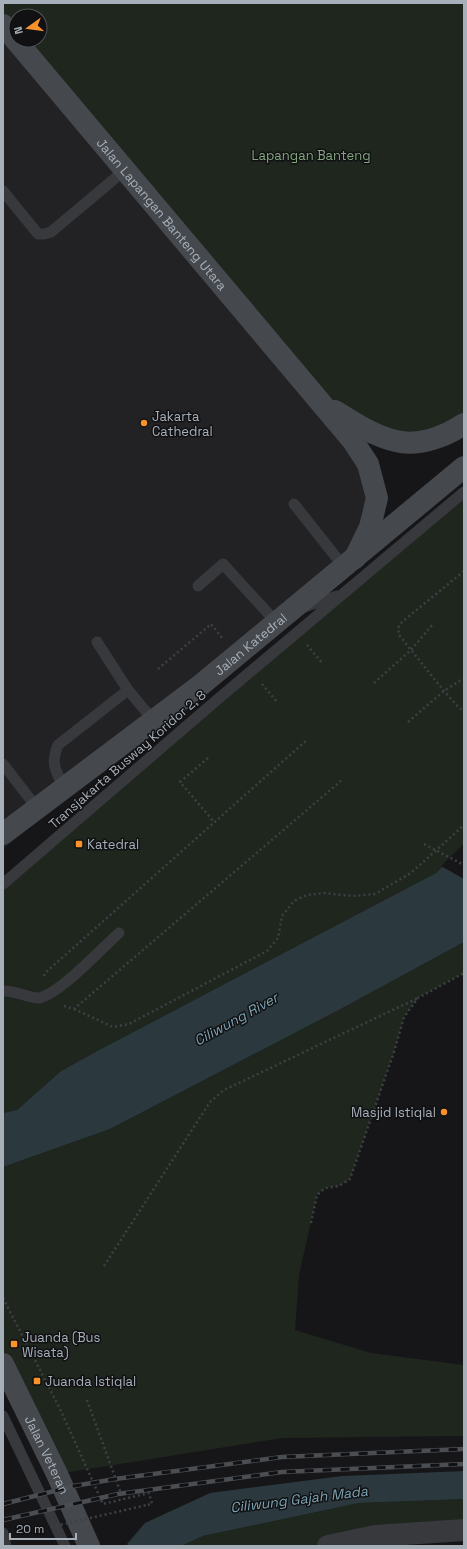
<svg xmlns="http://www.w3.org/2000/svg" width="467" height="1549" viewBox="0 0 467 1549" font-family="'Space Grotesk',sans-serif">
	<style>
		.built { fill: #222225 }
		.green { fill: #1e261e; fill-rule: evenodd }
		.water { fill: #2b383d }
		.pier { fill: #161618 }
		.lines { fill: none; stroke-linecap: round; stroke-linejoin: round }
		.path { stroke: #3d4044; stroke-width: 2.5; stroke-dasharray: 2 3; stroke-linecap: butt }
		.service { stroke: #37393d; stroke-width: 11 }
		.tertiary { stroke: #37393d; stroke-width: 22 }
		.secondary { stroke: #45484d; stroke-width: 22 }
		.rail-casing { stroke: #4a4d52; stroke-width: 4.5 }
		.rail { stroke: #111113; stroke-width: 3; stroke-dasharray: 9; stroke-linecap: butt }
		.path-bridge { stroke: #3d4044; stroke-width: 2.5; stroke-dasharray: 2 3; stroke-linecap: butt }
		.poi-dot { fill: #fa922c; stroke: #111113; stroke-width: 1.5 }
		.labels { text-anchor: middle; stroke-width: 3; stroke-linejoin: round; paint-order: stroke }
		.park-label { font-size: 13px; fill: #82a57e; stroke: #111113 }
		.street-label { font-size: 13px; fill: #a7b0b9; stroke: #111113 }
		.poi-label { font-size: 13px; fill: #a7b0b9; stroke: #111113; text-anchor: start }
		.water-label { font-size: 14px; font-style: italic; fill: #7da4b5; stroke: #111113 }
	</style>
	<rect width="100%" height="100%" fill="#161618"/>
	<path class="built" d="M3 28 368 464V532L313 592 3 849Z"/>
	<path class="green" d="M3 3H464V424L434 438 350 420 3 29ZM16 16H40V40H16Z
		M464 492V846L436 873 99 1050 61 1071 17 1110 3 1113V885Z
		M464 942V973L418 998 404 1017 394 1052 350 1179 339 1186 325 1188 317 1195 299 1275 295 1330 371 1353 464 1365V1436L283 1438 57 1474 3 1364V1167L110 1129 337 1011Z
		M464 1499V1530L328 1546H181L203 1536 359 1503Z"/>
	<path class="water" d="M464 846V942L337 1011 110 1129 3 1167V1113L17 1110 61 1071 99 1050 436 873Z
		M464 1471V1499L359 1503 203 1536 181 1546H129L127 1544 145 1523 210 1493 342 1476Z"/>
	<path class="pier" d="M464 844V879L441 866Z"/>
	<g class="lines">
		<path class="path" d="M464 571 402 622 398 628 399 635 444 691 459 708 464 711
			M307 645 323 664
			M158 669 211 624 223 639
			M374 683 411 650 434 623
			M262 684 278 703
			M408 722 444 691 464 678
			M208 758 180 782 214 822
			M44 976 45 973 308 739
			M64 1006 74 1009 342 780
			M74 1009 113 1027 129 1024 267 951 278 938 282 916 294 901 307 895 324 893 352 896 375 894 411 873 464 825
			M311 1223 317 1195 325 1188 339 1186 350 1179 394 1052 404 1017 418 998 464 973
			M104 1266 210 1102 224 1090 418 998
			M3 1298 60 1409 103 1504 149 1493 152 1504 147 1505
			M87 1400 123 1499"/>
		<path class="service" d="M3 191 38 234H44L51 232 113 180 125 169
			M294 504 344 567
			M198 586 223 564 276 622
			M304 607 337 596
			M97 642 128 690 154 721
			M3 764 37 808
			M64 788C56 770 50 765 58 745L128 690
			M3 884 218 699 464 492
			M3 991C14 990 31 999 39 998 60 994 102 948 119 933
			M3 1416 65 1546
			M3 1533 6 1546"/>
		<path class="tertiary" d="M328 1546 375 1536 464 1530"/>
		<g class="secondary">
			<path id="s1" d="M3 25 353 441 368 464 377 498 370 527 355 558"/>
			<path d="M335 411C354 423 374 436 396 441 419 447 446 436 464 424"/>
			<path id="s2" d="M3 834 202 684 464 467"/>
			<path id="s3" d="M3 1364 57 1474 89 1546"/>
		</g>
		<g class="rail-casing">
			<path id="rail" d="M3 1504 74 1486 115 1479 282 1457 464 1449
				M3 1520 118 1494 282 1472 464 1464"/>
		</g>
		<use href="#rail" class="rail"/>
		<path class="path-bridge" d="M424 844 464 865
			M51 1527 147 1505
			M3 1537 13 1535"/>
	</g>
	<g class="poi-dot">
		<circle cx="144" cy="423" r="4"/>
		<rect x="75" y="840" width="8" height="8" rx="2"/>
		<circle cx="444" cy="1112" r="4"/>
		<rect x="10" y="1340" width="8" height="8" rx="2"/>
		<rect x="33" y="1377" width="8" height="8" rx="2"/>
	</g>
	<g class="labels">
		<g class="park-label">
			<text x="311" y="160">Lapangan Banteng</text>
		</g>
		<g class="street-label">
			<text dy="5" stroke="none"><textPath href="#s1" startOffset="247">Jalan Lapangan Banteng Utara</textPath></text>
			<text dy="5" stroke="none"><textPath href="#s2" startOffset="312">Jalan Katedral</textPath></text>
			<text transform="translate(127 759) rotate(-41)" y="5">Transjakarta Busway Koridor 2, 8</text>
			<text dy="5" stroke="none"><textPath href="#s3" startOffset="101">Jalan Veteran</textPath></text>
		</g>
		<g class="poi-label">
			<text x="152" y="421">Jakarta<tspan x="152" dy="15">Cathedral</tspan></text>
			<text x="87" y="849">Katedral</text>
			<text x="436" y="1117" text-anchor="end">Masjid Istiqlal</text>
			<text x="22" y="1342">Juanda (Bus<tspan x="22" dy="15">Wisata)</tspan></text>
			<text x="45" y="1386">Juanda Istiqlal</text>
		</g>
		<g class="water-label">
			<text transform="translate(236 1019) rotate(-29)" y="5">Ciliwung River</text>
			<text transform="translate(299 1499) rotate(-7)" y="5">Ciliwung Gajah Mada</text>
		</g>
	</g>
	<rect width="467" height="1549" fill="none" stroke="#a7b0b9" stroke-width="8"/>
	<g transform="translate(28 28) rotate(256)"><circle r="19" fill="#111113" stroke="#4d5155"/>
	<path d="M0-3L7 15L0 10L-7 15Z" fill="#fa922c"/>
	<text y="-6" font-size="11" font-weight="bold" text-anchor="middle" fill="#a7b0b9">N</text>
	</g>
	<path d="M10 1533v6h66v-6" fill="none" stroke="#a7b0b9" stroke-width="2"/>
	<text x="16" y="1533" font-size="12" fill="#a7b0b9" stroke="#111113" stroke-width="3" paint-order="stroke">20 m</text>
</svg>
